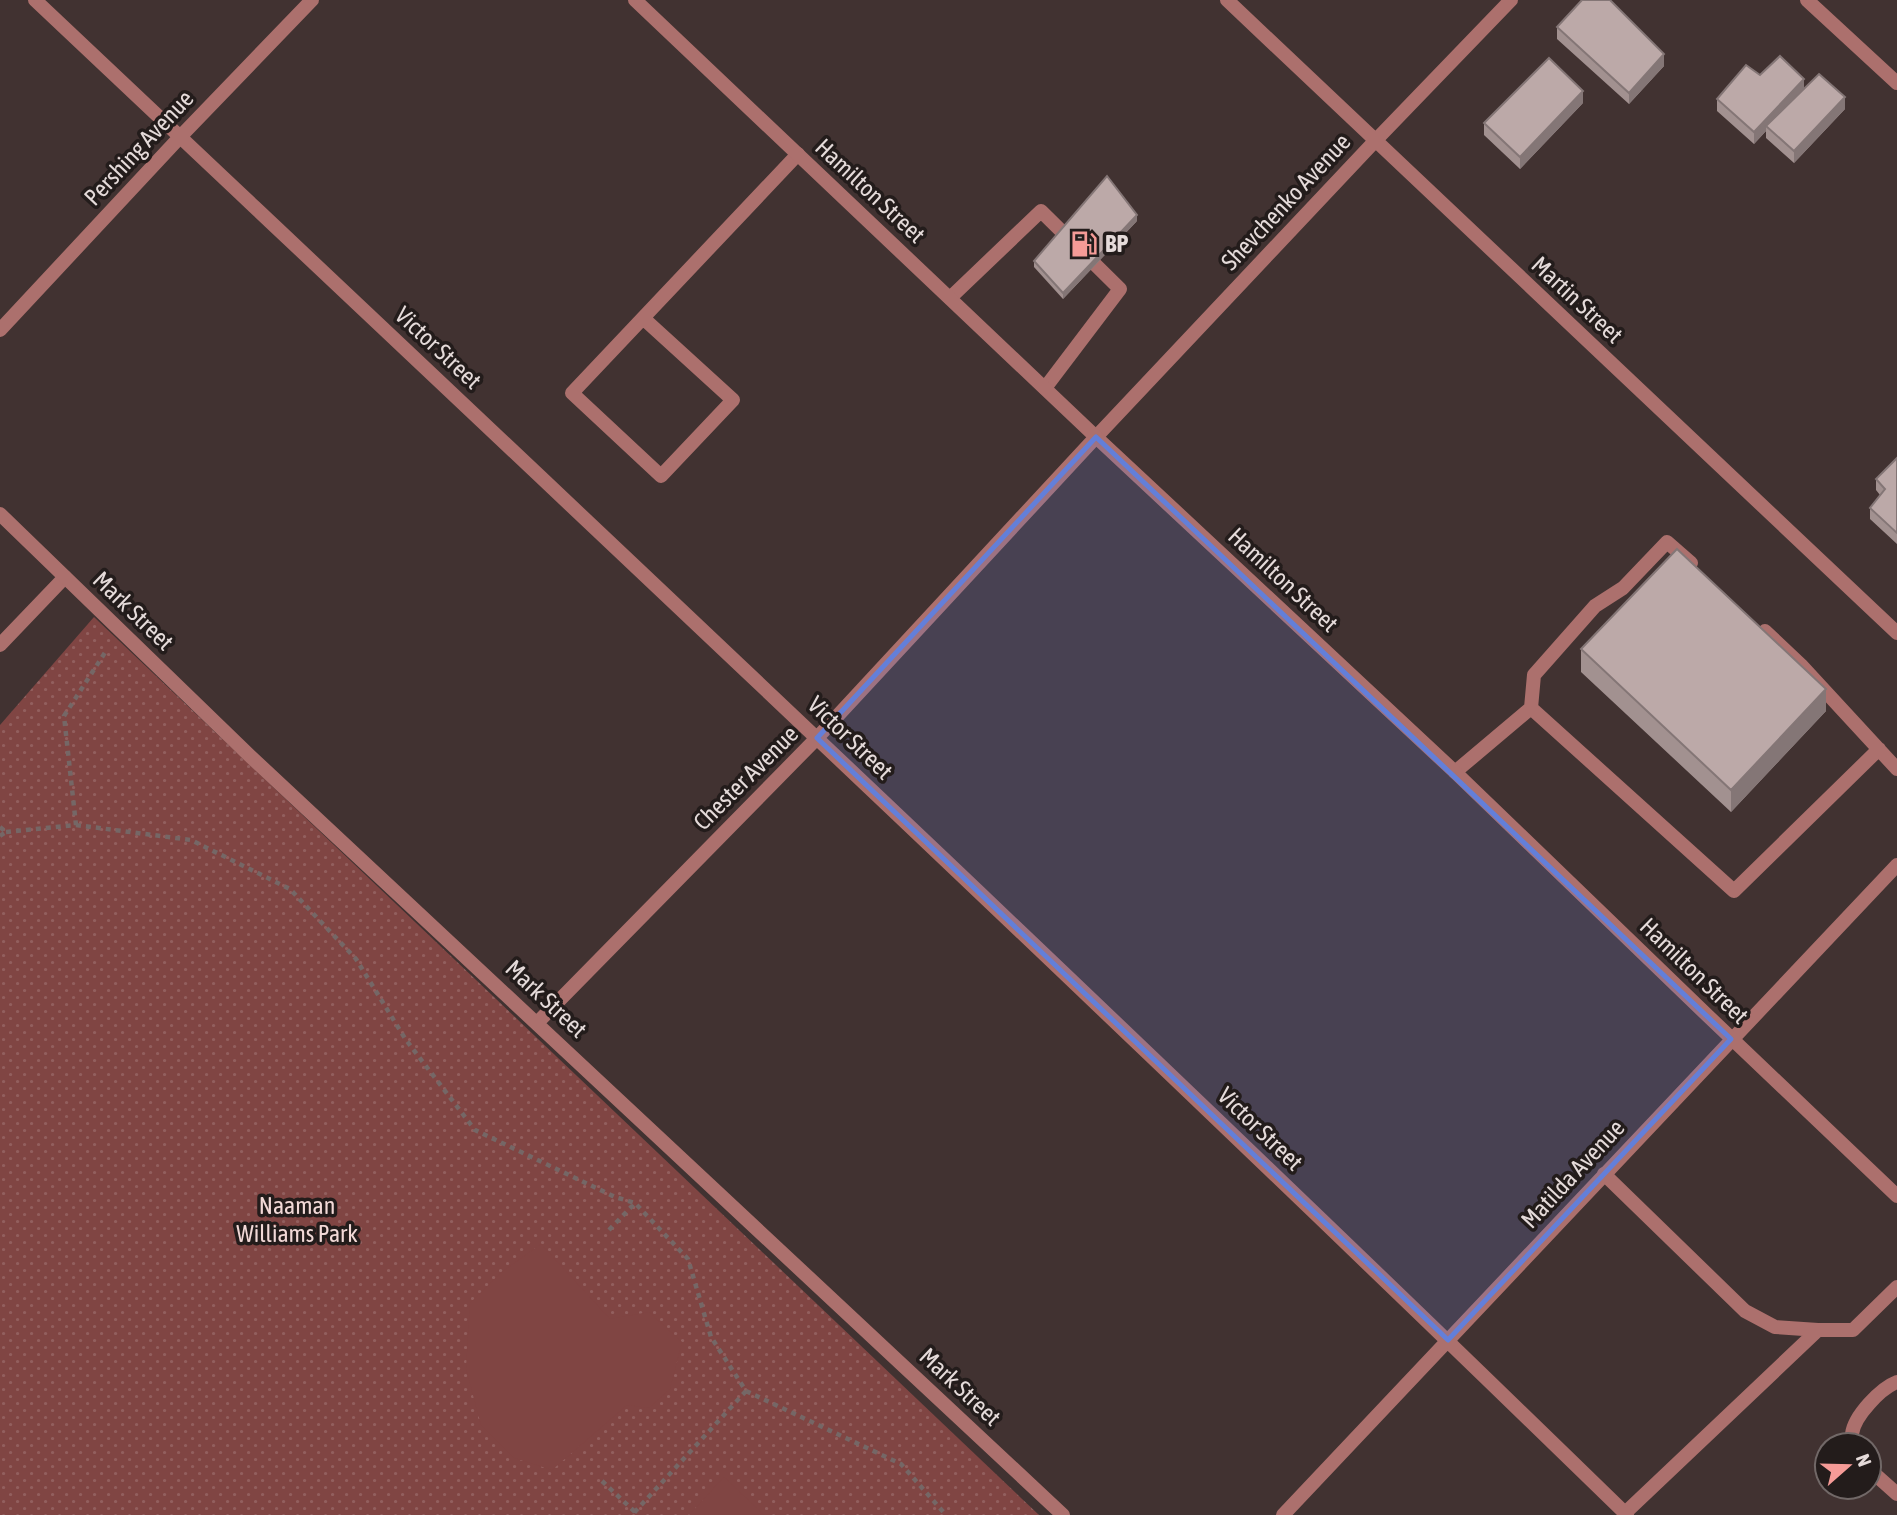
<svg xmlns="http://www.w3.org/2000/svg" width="1897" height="1515" viewBox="0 0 1897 1515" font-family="'Asap Condensed',sans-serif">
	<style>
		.park { fill: url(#park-dots) }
		.pitch { fill: #804543 }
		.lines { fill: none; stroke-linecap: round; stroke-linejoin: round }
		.path { stroke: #756766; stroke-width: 4.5; stroke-dasharray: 5 5; stroke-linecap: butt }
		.service { stroke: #ac706d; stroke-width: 14 }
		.minor { stroke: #ac706d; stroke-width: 14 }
		.tertiary { stroke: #ac706d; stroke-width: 14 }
		.wall { fill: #a29190 }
		.shaded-wall { fill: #847676 }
		.building { fill: #bca9a8; stroke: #847676; stroke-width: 2 }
		.marked { fill: #637fd9; fill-opacity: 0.2; stroke: #637fd9; stroke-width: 5; stroke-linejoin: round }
		.labels { text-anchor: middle; stroke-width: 7; stroke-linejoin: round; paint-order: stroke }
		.street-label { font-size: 24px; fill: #e5dbda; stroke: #231c1b }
		.poi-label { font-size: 24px; font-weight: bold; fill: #e5dbda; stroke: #231c1b; text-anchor: start }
		.park-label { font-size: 24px; fill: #f2d9d7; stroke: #231c1b }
	</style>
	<defs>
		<pattern id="park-dots" width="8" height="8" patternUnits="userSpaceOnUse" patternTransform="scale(1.75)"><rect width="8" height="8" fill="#804543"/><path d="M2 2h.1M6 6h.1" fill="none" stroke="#925f5e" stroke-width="1.8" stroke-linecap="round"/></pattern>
	</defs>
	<rect width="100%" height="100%" fill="#413231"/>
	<path class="park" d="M94 617 1039 1515H0V725Z"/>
	<path class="pitch" d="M541 1244 610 1319 649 1312 682 1342 670 1389 649 1408 627 1405 552 1470 514 1458 481 1425 466 1369 470 1303 503 1271Z
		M724 1477 764 1515H689Z"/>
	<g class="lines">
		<path class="path" d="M76 825 191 840 290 889 356 959 406 1040 475 1130 615 1197 635 1203 688 1259 711 1337 746 1391 632 1515
			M0 827 6 832 0 836
			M6 832 76 825 64 716 106 651
			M609 1230 635 1203
			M746 1391 901 1464 946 1515
			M602 1481 635 1512"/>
		<path class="service" d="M950 298 1041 211 1120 289 1045 388
			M643 318 733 400 661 476 572 393 798 154
			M1765 631 1801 665 1897 769
			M0 645 65 577
			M1531 708 1734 891 1879 749
			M1455 772 1531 708 1534 675 1595 606 1623 588 1667 542 1691 563
			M1604 1174 1745 1311 1775 1327 1818 1330H1853L1897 1287
			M1854 1445C1854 1442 1852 1437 1852 1434 1854 1416 1881 1388 1897 1382
			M1869 1469 1897 1494
			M1625 1513 1818 1330"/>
		<path class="minor" d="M35 0C568 503 1102 1004 1627 1515
			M1227 0 1897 633
			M1807 0 1897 83
			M0 330 180 137 312 0
			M0 514 250 756 1063 1515
			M537 1023 817 738 1096 437 1375 141 1511 0
			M1283 1515 1897 865"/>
		<path class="tertiary" d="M635 0 1096 437 1455 772 1708 1016 1897 1196"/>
	</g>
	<path class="wall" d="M1557 27 1664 66 1629 104 1557 39Z
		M1760 75 1804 89 1845 109 1794 163 1766 138V131L1754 144 1717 111V99Z
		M1583 103 1520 169 1484 135V123Z
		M1137 221 1063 299 1034 267V261Z
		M1897 458V544L1870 519V508L1880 495 1876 490V479Z
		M1581 649 1826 711 1731 812 1581 672Z"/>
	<path class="shaded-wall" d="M1664 54V66L1629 104V93Z
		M1804 79V91L1766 126V131L1754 144V132Z
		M1583 91V103L1520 169V157Z
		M1845 97V109L1794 163V151Z
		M1137 215V221L1063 299V293Z
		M1826 689V711L1731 812V790Z"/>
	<path class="building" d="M1582 0H1610L1664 54 1629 93 1557 27Z
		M1780 56 1804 79 1754 132 1717 99 1746 65 1760 75Z
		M1549 58 1583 91 1520 157 1484 123Z
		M1819 74 1845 97 1794 151 1766 126Z
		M1107 176 1137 215 1063 293 1034 261Z
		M1897 458V533L1870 508 1885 489 1876 479Z
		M1677 549 1826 689 1731 790 1581 649Z"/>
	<path class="marked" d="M1096 437 1731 1039 1448 1340 817 738Z"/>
	<defs>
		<g id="fuel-bare" transform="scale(2.1)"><path d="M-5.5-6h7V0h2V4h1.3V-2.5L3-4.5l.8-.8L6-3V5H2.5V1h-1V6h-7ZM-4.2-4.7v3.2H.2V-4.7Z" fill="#f59b97" stroke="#231c1b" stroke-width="2.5" paint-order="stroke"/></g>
	</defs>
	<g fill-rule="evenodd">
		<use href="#fuel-bare" x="1084" y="244"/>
	</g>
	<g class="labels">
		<g class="street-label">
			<text transform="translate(139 148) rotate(-47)" y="8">Pershing Avenue</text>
			<text transform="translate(870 191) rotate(43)" y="8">Hamilton Street</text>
			<text transform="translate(1286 202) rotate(-47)" y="8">Shevchenko Avenue</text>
			<text transform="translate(1577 300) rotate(43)" y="8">Martin Street</text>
			<text transform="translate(438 348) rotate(43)" y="8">Victor Street</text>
			<text transform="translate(1283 580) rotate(43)" y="8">Hamilton Street</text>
			<text transform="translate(133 611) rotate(44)" y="8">Mark Street</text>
			<text transform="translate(850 738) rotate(44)" y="8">Victor Street</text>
			<text transform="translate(746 778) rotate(-45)" y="8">Chester Avenue</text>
			<text transform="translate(1694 971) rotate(44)" y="8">Hamilton Street</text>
			<text transform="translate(546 999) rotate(43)" y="8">Mark Street</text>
			<text transform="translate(1260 1129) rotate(44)" y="8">Victor Street</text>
			<text transform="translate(1573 1174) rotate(-47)" y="8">Matilda Avenue</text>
			<text transform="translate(960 1387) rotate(43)" y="8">Mark Street</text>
		</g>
		<g class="poi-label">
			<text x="1105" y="252">BP</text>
		</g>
		<g class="park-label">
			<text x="297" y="1214">Naaman<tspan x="297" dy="28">Williams Park</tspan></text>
		</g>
	</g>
	<g transform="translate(1848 1466) rotate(70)"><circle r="33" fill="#231c1b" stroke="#716867" stroke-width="2"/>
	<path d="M0-5L12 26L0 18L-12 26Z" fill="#f59b97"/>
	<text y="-10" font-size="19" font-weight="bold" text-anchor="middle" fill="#e5dbda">N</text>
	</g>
</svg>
